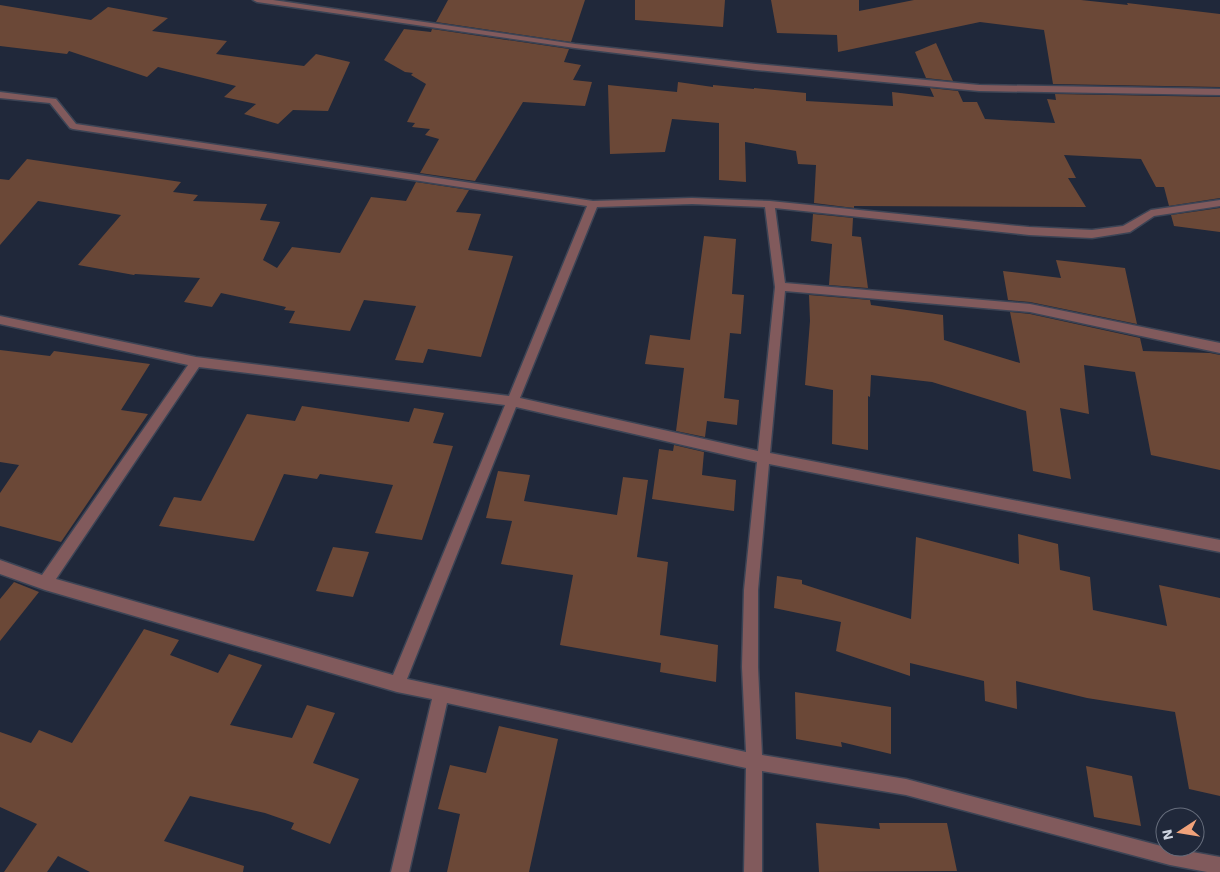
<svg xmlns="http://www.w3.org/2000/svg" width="1220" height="872" viewBox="0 0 1220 872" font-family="'Work Sans',sans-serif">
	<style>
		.building { fill: #6b4837 }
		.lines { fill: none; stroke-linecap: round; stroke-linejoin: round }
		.minor-casing { stroke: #3c4455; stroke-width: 3 }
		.minor { fill: #815a5c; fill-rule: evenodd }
	</style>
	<rect width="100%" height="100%" fill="#20283a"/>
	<path class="building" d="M448 0H585L571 42 436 22Z
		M635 0H725L723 27 635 20Z
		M771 0H859V11L914 0H1081L1128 5 1127 3 1220 14V87L1053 84 1044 30 980 22 838 52 837 35 777 33Z
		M0 5 91 20 108 7 168 18 152 31 227 41 216 54 304 66 316 54 350 62 328 111 293 110 278 124 244 114 256 104 224 97 236 86 158 67 147 77 69 51 67 54 0 46Z
		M404 29 431 32 432 29 569 49 564 62 581 65 573 80 592 82 585 106 523 102 475 181 420 173 439 139 425 135 430 129 412 127 415 123 407 122 426 84 411 75 413 73 405 72 384 60Z
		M936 43 953 81 926 78 915 52Z
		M678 82 713 87V85L754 89V88L806 93V101L893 106 892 92 934 97 930 88 958 91 963 102H977L985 119 1055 123 1047 99 1056 100 1055 94 1220 97V198L1169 206 1164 187H1156L1141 159 1064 155 1076 178H1068L1086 207 854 206V208L814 203 816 165 798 164 796 151 745 142 746 182 719 180V123L672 119 665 152 610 154 608 85 677 92Z
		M27 159 181 182 173 192 198 195 193 201 267 204 260 220 280 222 263 260 277 268 292 247 340 253 371 197 406 201 416 182 469 190 456 212 481 214 468 250 513 256 481 357 428 349 423 363 395 360 416 306 364 300 350 331 289 323 295 311 284 310 286 307 221 293 212 307 184 302 200 278 135 274 134 275 78 265 121 215 38 201 0 245V179L9 180Z
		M1220 208V232L1174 226 1171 215Z
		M813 214 853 218 852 236 861 237 868 288 829 285 832 244 811 241Z
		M704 236 736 239 732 294 744 295 741 334 730 333 724 398 739 400 737 425 707 421 705 437 676 431 684 368 645 364 650 335 690 340Z
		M1056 260 1125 268 1137 324 1030 302 1008 300 1003 271 1061 278Z
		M809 295 870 300 871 305 943 315 944 340 1020 363 1010 312 1030 314 1140 338 1143 351 1210 353 1220 355V470L1151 455 1135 372 1084 365 1089 414 1060 408 1071 479 1033 471 1026 411 932 382 871 375 870 397 868 396V450L832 444 833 390 805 385 810 321Z
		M0 350 50 356 54 351 150 364 121 410 148 414 61 542 0 526V493L19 465 0 462Z
		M302 406 409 422 414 408 444 413 433 443 453 446 422 540 375 533 393 485 320 474 317 479 284 474 254 541 159 526 174 497 201 501 247 414 295 421Z
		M674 445 704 452 702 475 736 480 734 511 652 499 659 449 673 451Z
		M498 471 530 475 524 501 617 515 623 477 648 480 637 557 668 562 660 635 718 645 716 682 660 672 661 663 560 645 573 575 501 564 512 521 486 518Z
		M1018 534 1058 544 1060 570 1090 577 1093 610 1167 626 1159 585 1220 598V796L1189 789 1175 712 1087 698 1016 681 1017 709 985 701 984 681 910 663V676L836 651 841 622 774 608 777 576 802 580V584L911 619 916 537 1019 564Z
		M333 547 369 552 353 597 316 591Z
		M14 582 39 592 0 641V599Z
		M144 629 179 640 170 655 218 673 229 654 262 665 230 725 292 738 307 705 335 713 313 763 359 779 330 844 291 829 294 823 265 813 190 796 164 841 244 866 243 872H90L58 856 47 872H4L37 824 0 807V732L31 743 39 730 72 743Z
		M795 692 891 707V754L841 742 842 747 796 739Z
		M499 726 558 739 529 872H447L460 814 438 809 450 765 486 773Z
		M1086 766 1132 776 1141 826 1094 817Z
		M816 823 880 829 879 823H947L957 871 819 872Z"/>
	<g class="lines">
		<g class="minor-casing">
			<path id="minor" d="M253 0H273L575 44 756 64 979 85 1220 89V95L979 91 756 70 575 48 257 2Z
				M0 92 56 99 76 124 593 201 692 198 770 201 1029 227 1092 230 1123 226 1151 210 1220 200V206L1154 216 1130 232 1092 238 1029 235 775 208 785 283 1030 304 1220 343V353L1030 312 785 291 770 453 1220 540V552L769 464 758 590V667L762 755 906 779 1165 847 1220 857V872H1207L1170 865 906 795 762 771V872H744L746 768 447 703 409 872H391L432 699 397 692 45 590 0 574V560L42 575 188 365 0 324V316L196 357 509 396 587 206 73 129 70 128 50 103 0 98ZM692 204 765 207 775 287 758 451 520 398 597 207ZM199 367 505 405 393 675 56 579ZM516 407 757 462 744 590 742 667 746 752 407 679Z"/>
		</g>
		<use href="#minor" class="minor"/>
	</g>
	<g transform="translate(1180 832) rotate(258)"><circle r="24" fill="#20283a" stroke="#666d7c"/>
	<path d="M0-4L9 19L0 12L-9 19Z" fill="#f0a27a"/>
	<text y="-8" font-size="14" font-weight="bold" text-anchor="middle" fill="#ced4e0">N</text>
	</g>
</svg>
